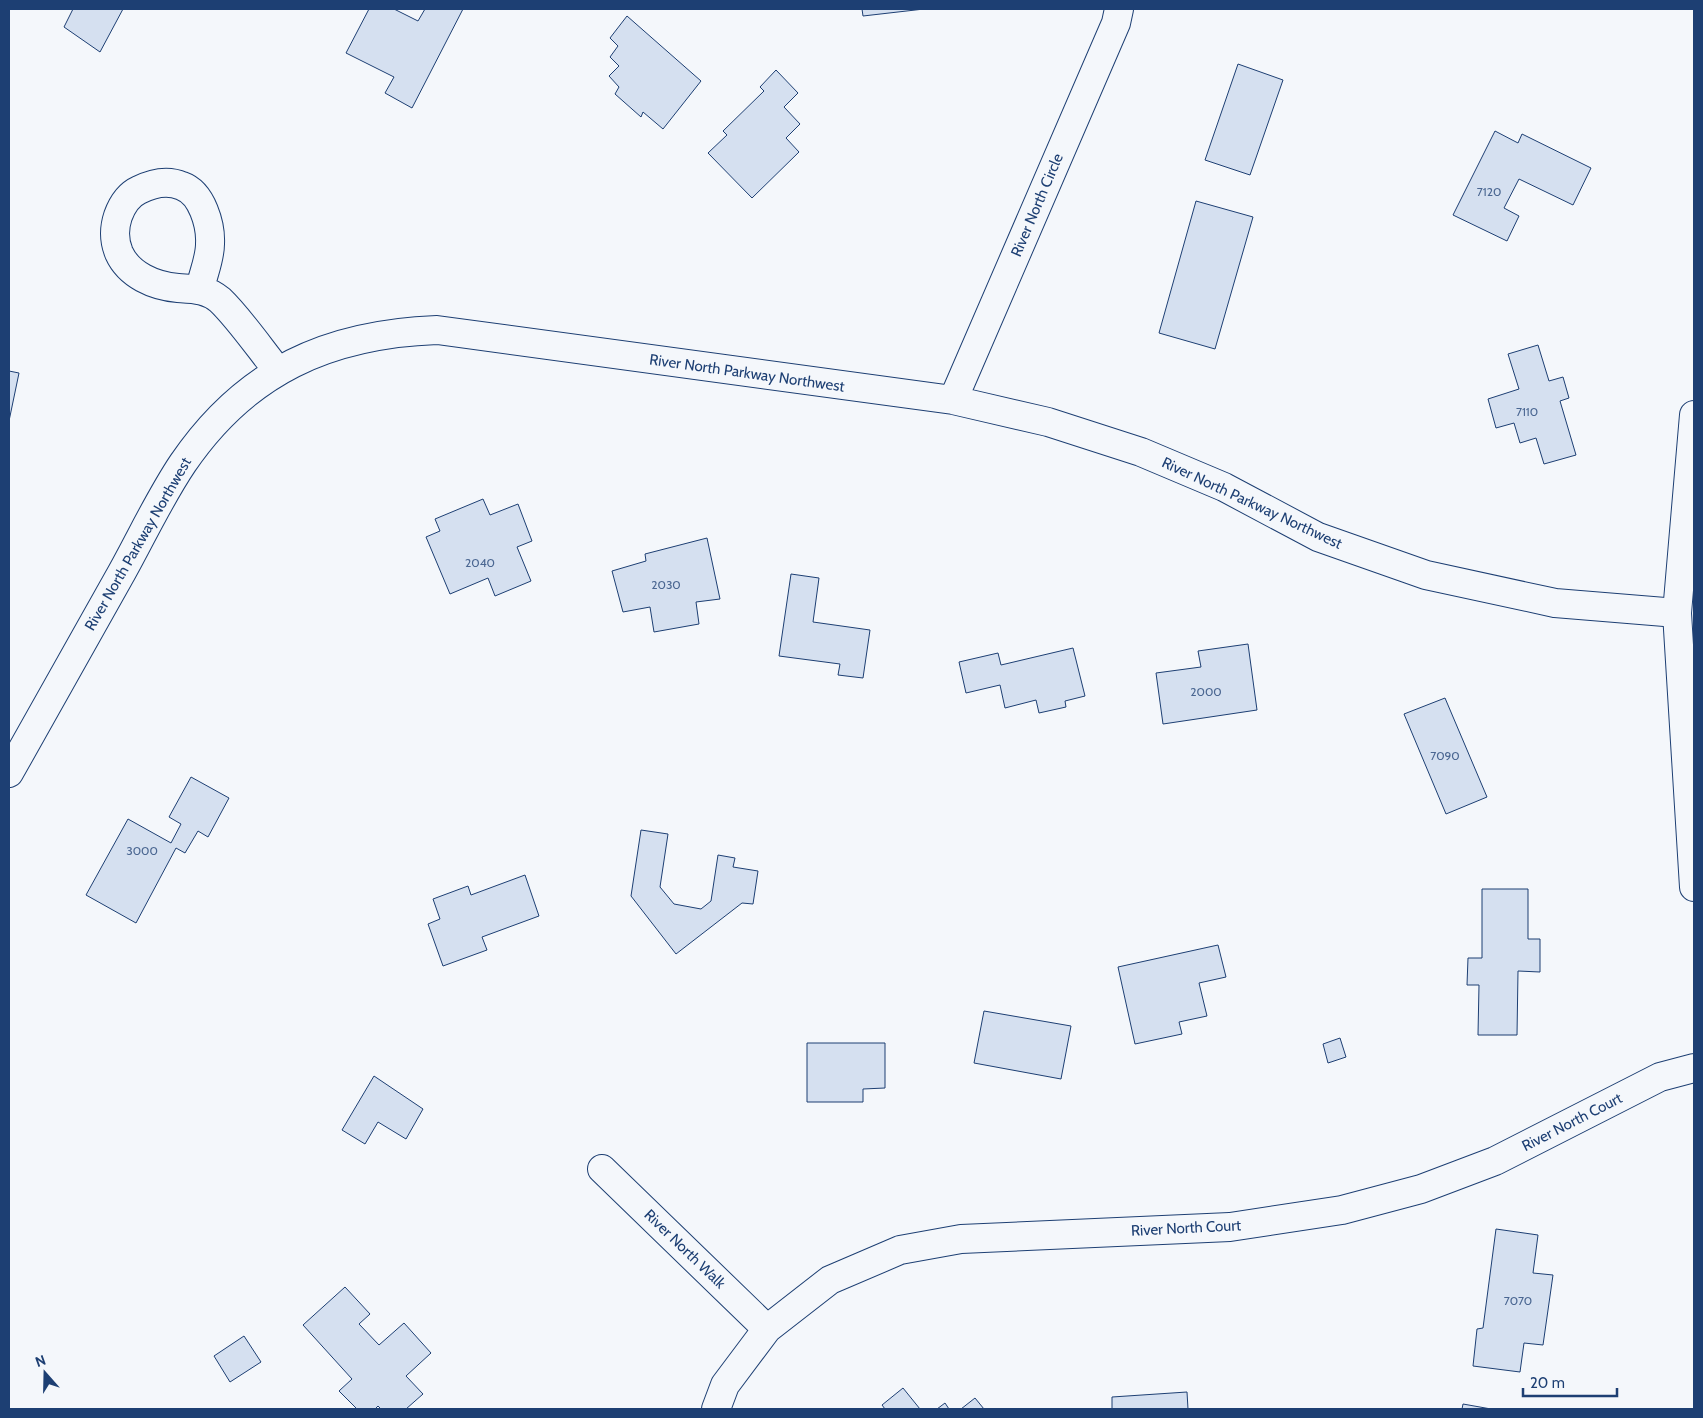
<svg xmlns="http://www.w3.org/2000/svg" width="1703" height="1418" viewBox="0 0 1703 1418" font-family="Cabin,sans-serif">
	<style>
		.building { fill: #d5e0f0; stroke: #1d3f73 }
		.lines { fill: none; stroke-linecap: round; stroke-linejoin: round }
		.street-casing { stroke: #1d3f73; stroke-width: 30 }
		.secondary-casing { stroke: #1d3f73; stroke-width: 30 }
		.street { stroke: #f4f7fb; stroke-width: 28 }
		.secondary { stroke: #f4f7fb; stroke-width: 28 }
		.labels { text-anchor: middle; stroke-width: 4; stroke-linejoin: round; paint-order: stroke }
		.number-label { font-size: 12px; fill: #4b6792 }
		.street-label { font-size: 15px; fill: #1d3f73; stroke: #f4f7fb }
	</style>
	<rect width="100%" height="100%" fill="#f4f7fb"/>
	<path class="building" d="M73 9H123L100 52 64 27Z
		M369 9H394L418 21 425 9H463L412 108 385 93 394 77 346 53Z
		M862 9H924L863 16Z
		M627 16 701 81 663 129 643 112 641 117 615 94 619 87 609 76 619 66 610 57 618 46 610 38Z
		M1238 64 1283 80 1250 175 1205 160Z
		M776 70 798 93 784 107 800 124 786 138 799 152 752 198 708 153 727 135 723 131 764 91 760 87Z
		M1495 131 1518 143 1522 134 1591 168 1573 205 1519 179 1504 208 1519 216 1507 241 1453 215Z
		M1196 201 1253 217 1215 349 1159 333Z
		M1538 345 1549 381 1563 377 1569 398 1560 401 1576 455 1544 464 1536 438 1520 443 1514 423 1496 428 1488 399 1519 389 1508 354Z
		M9 371 19 373 9 421Z
		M483 499 490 515 518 504 532 541 517 547 531 581 495 596 488 578 450 594 426 537 440 531 435 519Z
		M707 538 720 599 696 602 699 624 654 632 650 607 623 612 612 571 646 561 645 554Z
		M791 574 819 578 813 622 870 630 863 678 838 675 840 664 779 656Z
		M1248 644 1257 710 1163 724 1156 673 1201 667 1198 651Z
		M1073 648 1085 696 1065 701 1066 707 1039 713 1036 700 1005 708 1000 685 966 693 959 662 998 653 1001 665Z
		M1445 698 1487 797 1446 814 1404 714Z
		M191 777 229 798 208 837 198 831 185 853 176 848 136 923 86 895 128 819 171 843 181 824 169 817Z
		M641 830 668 834 660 887 674 904 701 909 711 901 718 855 735 858 733 867 758 871 753 904 742 903 676 954 631 896Z
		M525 875 539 916 482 937 487 950 443 966 428 924 440 919 433 899 468 886 471 895Z
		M1482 889H1528V939H1540V972L1518 971 1517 1035H1478L1479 985H1467L1468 958H1482Z
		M1218 945 1226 977 1199 983 1207 1016 1179 1022 1182 1034 1135 1044 1118 967Z
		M984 1011 1071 1026 1061 1079 974 1063Z
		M1340 1038 1346 1057 1328 1063 1323 1044Z
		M807 1043H885V1088L863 1089V1102H807Z
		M374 1076 423 1109 406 1139 378 1122 365 1144 342 1130Z
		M1496 1229 1538 1235 1533 1273 1553 1275 1543 1345 1524 1343 1520 1372 1473 1366 1477 1329 1483 1328Z
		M345 1287 370 1314 359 1324 379 1345 404 1323 431 1353 406 1376 423 1394 406 1409H381L378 1406 375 1409H357L339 1391 352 1379 303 1325Z
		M244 1336 261 1362 230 1382 214 1356Z
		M903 1388 920 1409H885L882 1405Z
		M1187 1392 1188 1409H1112V1397Z
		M975 1398 984 1409H961Z
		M945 1403 949 1409H937Z
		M1463 1404 1491 1409H1462Z"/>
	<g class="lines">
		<g class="street-casing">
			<path id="street" d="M200 289C203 274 210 259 210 244 211 225 202 193 182 186 168 180 153 183 139 190 128 195 122 205 118 216 114 228 114 241 119 253 129 275 154 286 178 288 194 289 207 289 220 300 239 318 261 350 278 371
				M953 400 1116 23 1119 9
				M9 773C46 706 84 639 122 572 142 536 160 497 183 463 246 371 328 334 437 330L953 400 1048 422 1141 452 1224 487 1318 537 1426 575 1555 603 1677 613
				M602 1169 767 1329
				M716 1409 725 1385 767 1329 830 1280 900 1250 961 1239 1230 1227 1342 1210 1421 1189 1495 1161 1660 1077 1694 1068"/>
		</g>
		<g class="secondary-casing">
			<path id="secondary" d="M1694 415 1677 613 1694 887"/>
		</g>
		<use href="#street" class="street"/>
		<use href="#secondary" class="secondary"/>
	</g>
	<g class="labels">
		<g class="number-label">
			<text x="1489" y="196">7120</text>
			<text x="1527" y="416">7110</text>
			<text x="480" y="567">2040</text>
			<text x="666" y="589">2030</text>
			<text x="1206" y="696">2000</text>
			<text x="1445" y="760">7090</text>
			<text x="142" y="855">3000</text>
			<text x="1518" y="1305">7070</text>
		</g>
		<g class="street-label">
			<text transform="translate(1037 205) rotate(-67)" y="5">River North Circle</text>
			<text transform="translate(747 373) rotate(8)" y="5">River North Parkway Northwest</text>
			<text transform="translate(1252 503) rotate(25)" y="5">River North Parkway Northwest</text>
			<text transform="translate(138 544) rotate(-60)" y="5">River North Parkway Northwest</text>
			<text transform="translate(1572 1122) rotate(-27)" y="5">River North Court</text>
			<text transform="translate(1186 1228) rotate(-3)" y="5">River North Court</text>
			<text transform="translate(685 1249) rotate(44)" y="5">River North Walk</text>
		</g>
	</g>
	<rect width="1703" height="1418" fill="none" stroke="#1d3f73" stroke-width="20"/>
	<g transform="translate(45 1373) rotate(340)" stroke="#f4f7fb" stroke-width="4" paint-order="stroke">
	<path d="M0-4L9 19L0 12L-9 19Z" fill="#1d3f73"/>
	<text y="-8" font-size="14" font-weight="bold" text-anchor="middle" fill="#1d3f73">N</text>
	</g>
	<path d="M1523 1388v8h94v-8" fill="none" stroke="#1d3f73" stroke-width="2.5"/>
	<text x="1530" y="1388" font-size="15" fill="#1d3f73" stroke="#f4f7fb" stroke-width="4" paint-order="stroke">20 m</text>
</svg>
